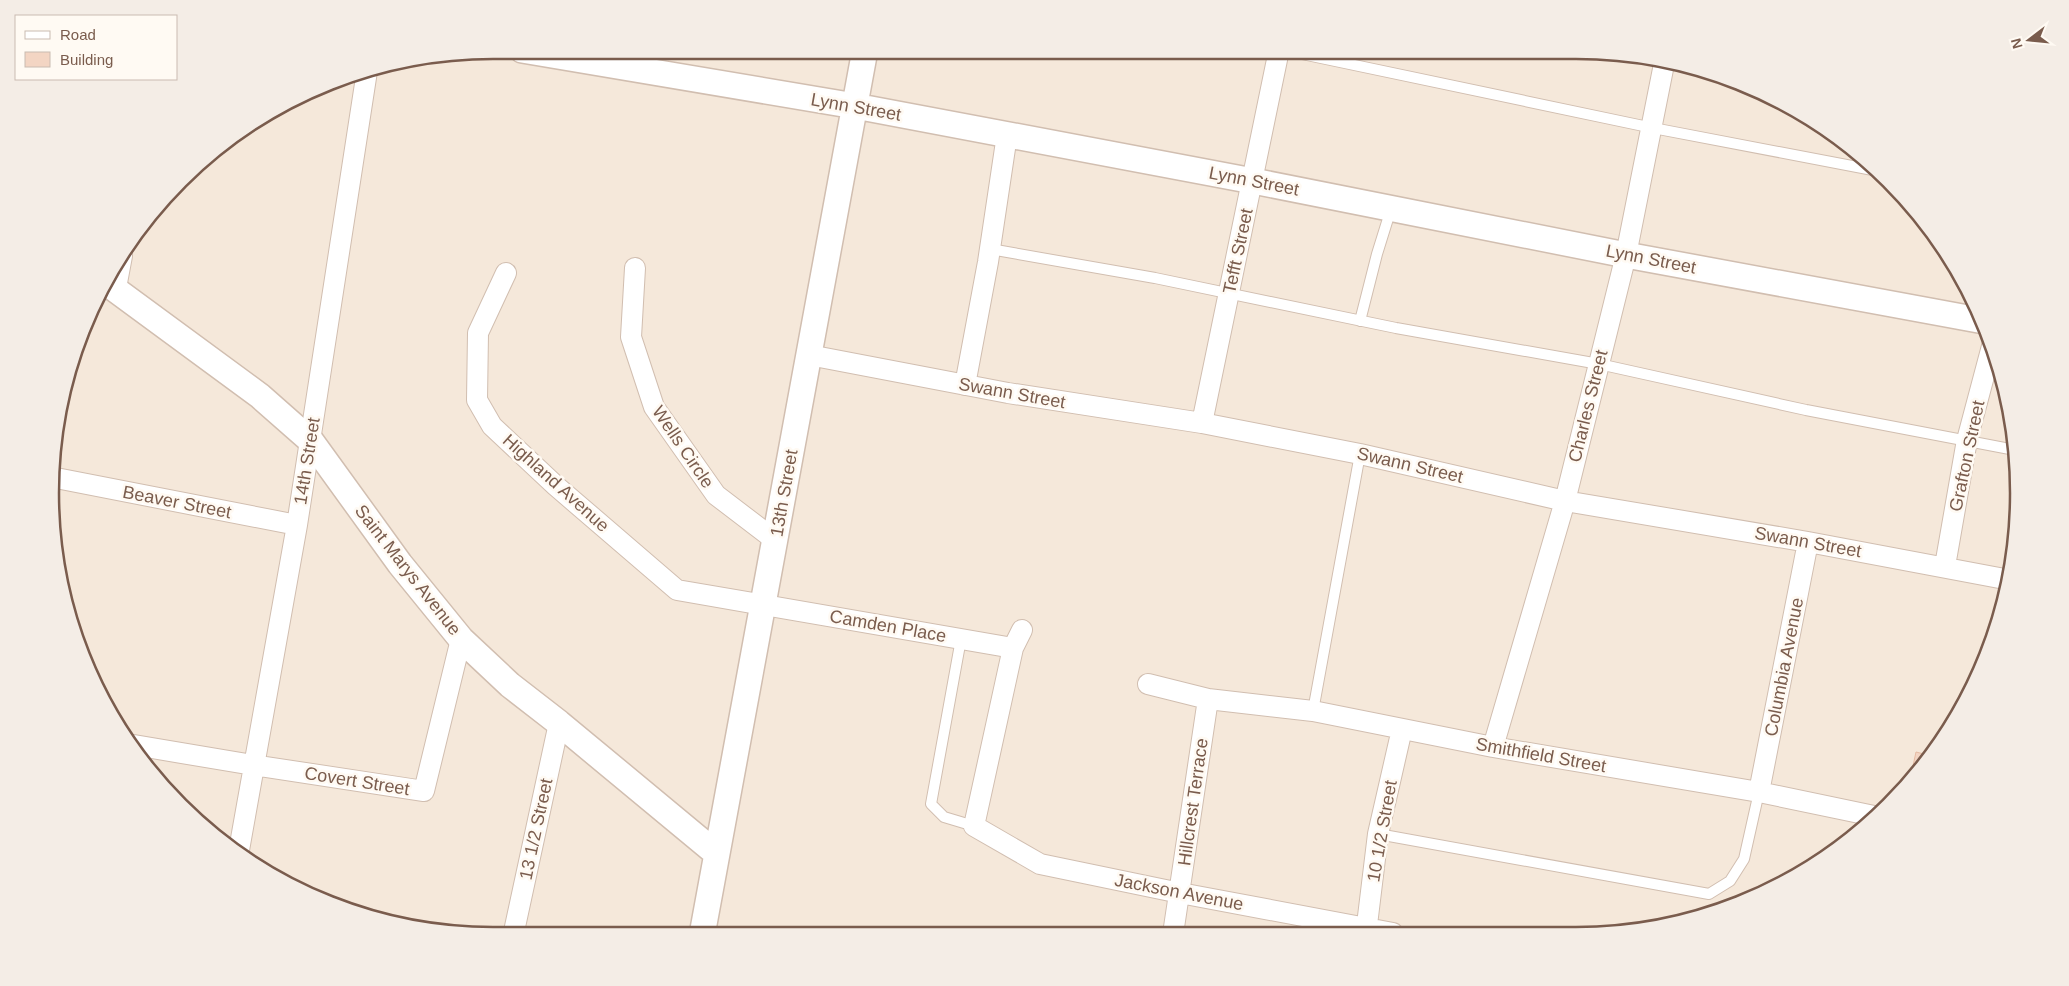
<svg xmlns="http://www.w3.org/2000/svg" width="2069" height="986" viewBox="0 0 2069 986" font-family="Helvetica,sans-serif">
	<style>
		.residential { fill: #f5e8da }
		.building { fill: #f3d5c3; stroke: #e6bba3 }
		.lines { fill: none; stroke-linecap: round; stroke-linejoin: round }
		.service-casing { stroke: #d1beb0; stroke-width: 12 }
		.minor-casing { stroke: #d1beb0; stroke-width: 22 }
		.tertiary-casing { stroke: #d1beb0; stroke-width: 28 }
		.service { stroke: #fff; stroke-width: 10 }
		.minor { stroke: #fff; stroke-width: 20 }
		.tertiary { stroke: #fff; stroke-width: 25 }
		.labels { text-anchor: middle; stroke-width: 5; stroke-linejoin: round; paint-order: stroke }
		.street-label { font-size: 18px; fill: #7a5c4d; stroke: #fffaf3 }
		.rim { fill: none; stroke: #7a5c4d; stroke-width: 2.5 }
	</style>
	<rect width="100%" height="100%" fill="#fdf6ec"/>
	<path class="residential" d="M493 50H1576L1662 58 1745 84 1822 125 1889 180 1944 247 1985 323 2010 406 2019 493 2011 579 1985 662 1928 762 1846 844 1746 902 1634 932 493 936 406 927 324 902 201 826 109 714 74 636 54 551 58 407 109 271 201 160 272 109 350 74Z"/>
	<path class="building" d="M1916 752 1932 756 1928 762 1910 780Z"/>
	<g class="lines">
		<g class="service-casing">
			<path id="service" d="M1283 50 1653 128 1878 171
				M990 249 1155 278 1396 328 1599 364 1806 410 2015 450
				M1360 321 1377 254 1391 209
				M961 639 931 804 944 817 974 826
				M1313 711 1360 454
				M1378 834 1709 894 1730 881 1744 859 1759 792"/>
		</g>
		<g class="minor-casing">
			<path id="minor" d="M635 268 631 337 654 407 716 495 775 540
				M506 273 478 333 477 400 492 426 556 486 677 590 1013 648
				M116 288 122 256
				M809 355 1008 393 1202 423 1360 454 1565 501 1808 542 2010 580
				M965 385 988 262 1007 135
				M1202 423 1279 50
				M56 478 297 525
				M1945 566 1967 440 1992 346
				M1022 630 1013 648 974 826 1040 864 1180 893 1393 933
				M1148 684 1208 699 1313 711 1493 747 1759 792 1874 816
				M134 745 253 765 424 791 461 639
				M1493 747 1565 501 1626 255 1665 59
				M1759 792 1808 542
				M239 850 297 525 367 71
				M1366 933 1378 834 1402 729
				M1173 934 1208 699
				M513 936 559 723"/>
		</g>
		<g class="tertiary-casing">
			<path id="tertiary" d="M522 50 855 106 1253 181 1626 255 1984 321
				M105 282 260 396 311 441 400 564 461 639 510 685 559 723 717 854
				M702 935 865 50"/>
		</g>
		<use href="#service" class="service"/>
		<use href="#minor" class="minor"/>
		<use href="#tertiary" class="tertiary"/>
	</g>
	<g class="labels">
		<g class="street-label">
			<text transform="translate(856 107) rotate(10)" y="6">Lynn Street</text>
			<text transform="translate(1254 181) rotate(11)" y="6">Lynn Street</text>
			<text transform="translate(1238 251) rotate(-78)" y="6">Tefft Street</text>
			<text transform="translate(1651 259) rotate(11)" y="6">Lynn Street</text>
			<text transform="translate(1012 393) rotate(10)" y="6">Swann Street</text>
			<text transform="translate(1588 406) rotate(-76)" y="6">Charles Street</text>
			<text transform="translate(683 447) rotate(56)" y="6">Wells Circle</text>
			<text transform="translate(1967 456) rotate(-78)" y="6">Grafton Street</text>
			<text transform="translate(307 461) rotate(-81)" y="6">14th Street</text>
			<text transform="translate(1410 465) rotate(13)" y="6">Swann Street</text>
			<text transform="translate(556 483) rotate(42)" y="6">Highland Avenue</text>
			<text transform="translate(784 493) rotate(-80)" y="6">13th Street</text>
			<text transform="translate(177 502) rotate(11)" y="6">Beaver Street</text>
			<text transform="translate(1808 542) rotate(10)" y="6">Swann Street</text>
			<text transform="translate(408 570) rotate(52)" y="6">Saint Marys Avenue</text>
			<text transform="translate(888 626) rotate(10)" y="6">Camden Place</text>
			<text transform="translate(1784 667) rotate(-79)" y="6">Columbia Avenue</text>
			<text transform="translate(1541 755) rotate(10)" y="6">Smithfield Street</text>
			<text transform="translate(357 781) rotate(9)" y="6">Covert Street</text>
			<text transform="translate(1193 802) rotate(-82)" y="6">Hillcrest Terrace</text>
			<text transform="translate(536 829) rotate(-78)" y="6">13 1/2 Street</text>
			<text transform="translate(1382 831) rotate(-80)" y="6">10 1/2 Street</text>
			<text transform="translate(1179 892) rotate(11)" y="6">Jackson Avenue</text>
		</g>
	</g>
	<path d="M0 0H2069V986H0ZM493 59H1576A434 434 0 0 1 2010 493V493A434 434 0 0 1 1576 927H493A434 434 0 0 1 59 493V493A434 434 0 0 1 493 59Z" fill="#f4ede6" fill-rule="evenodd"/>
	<path class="rim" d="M493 59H1576A434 434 0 0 1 2010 493V493A434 434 0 0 1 1576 927H493A434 434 0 0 1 59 493V493A434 434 0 0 1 493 59Z"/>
	<rect x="15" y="15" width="162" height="65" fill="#fffaf3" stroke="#cabbb1"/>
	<rect x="25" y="31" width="25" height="8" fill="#ffffff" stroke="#cabbb1"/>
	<text x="60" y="40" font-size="15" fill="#7a5c4d">Road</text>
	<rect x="25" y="52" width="25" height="15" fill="#f3d5c3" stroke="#cabbb1"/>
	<text x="60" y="65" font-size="15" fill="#7a5c4d">Building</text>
	<g transform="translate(2029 40) rotate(254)" stroke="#fffaf3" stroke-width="4" paint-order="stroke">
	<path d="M0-4L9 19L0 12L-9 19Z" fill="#7a5c4d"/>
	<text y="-8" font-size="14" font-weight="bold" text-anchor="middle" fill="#7a5c4d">N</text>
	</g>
</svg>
